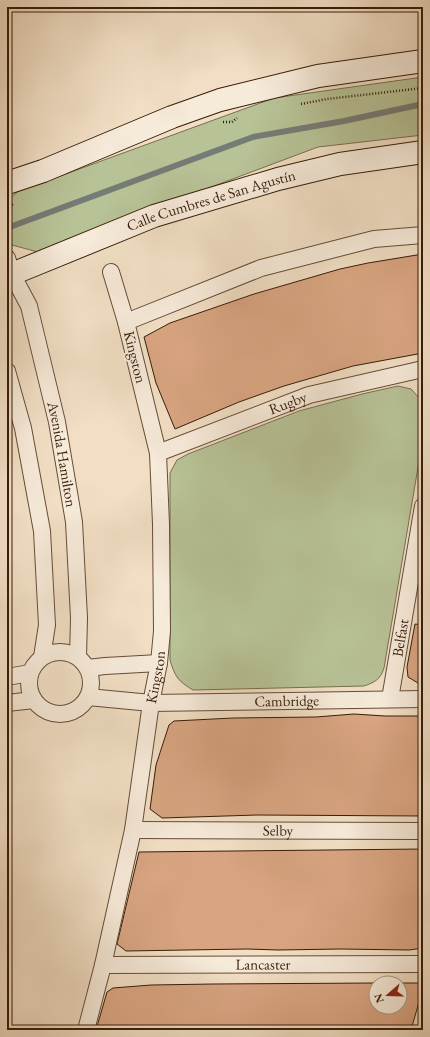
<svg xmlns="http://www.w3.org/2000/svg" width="430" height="1037" viewBox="0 0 430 1037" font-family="'EB Garamond',serif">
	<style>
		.green { fill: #b7c296; stroke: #776f4f }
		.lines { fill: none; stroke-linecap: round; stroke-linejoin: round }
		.stream { stroke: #757b75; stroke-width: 6 }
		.building { fill: #d8a481; stroke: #371c08 }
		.street-casing { stroke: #664c37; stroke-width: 18 }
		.secondary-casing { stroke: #371c08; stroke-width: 24 }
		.path { stroke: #371c08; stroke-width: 2.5; stroke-dasharray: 1 2; stroke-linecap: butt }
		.street { stroke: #f6ead9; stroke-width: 16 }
		.secondary { stroke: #f6ead9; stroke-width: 22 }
		.labels { text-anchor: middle; stroke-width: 4; stroke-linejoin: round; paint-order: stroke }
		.street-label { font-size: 15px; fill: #371c08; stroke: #f6ead9 }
	</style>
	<rect width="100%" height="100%" fill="#f1dec4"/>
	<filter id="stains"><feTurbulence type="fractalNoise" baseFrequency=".005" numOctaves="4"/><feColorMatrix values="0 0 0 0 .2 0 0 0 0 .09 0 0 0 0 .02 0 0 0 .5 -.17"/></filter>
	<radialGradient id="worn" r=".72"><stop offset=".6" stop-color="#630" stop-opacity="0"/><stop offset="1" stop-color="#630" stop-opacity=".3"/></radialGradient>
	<path class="green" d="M423 77V135L318 147 38 252 12 245 7 239V200L19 191 274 98Z
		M398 386 411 389 422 401 423 438 384 668C380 680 375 682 364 686L193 690C178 681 175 677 170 660V473L177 460 188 454 299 411 362 394Z"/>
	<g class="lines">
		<path class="stream" d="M7 228 253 137 344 121 423 104"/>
	</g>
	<path class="building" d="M423 254V353L353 366 284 386 239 402 175 429 156 383 144 337 170 323 254 294 340 269 368 263Z
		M415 624 423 625V686L408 677 407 667Z
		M354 714 385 716H423V816L257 815 162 818 150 809 156 765 169 725 174 721 233 718 316 717Z
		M423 849V948L409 950 341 949 278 950 247 949 126 951 117 944 139 852Z
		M376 983V1007H400V983H423V988L411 1030H96L107 992 113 988 151 985 213 984Z"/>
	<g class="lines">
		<g class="street-casing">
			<g id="street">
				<path id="s1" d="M7 258 12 274 29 306 57 422 74 522 79 618 78 657"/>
				<path d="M126 322 261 268 374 239 423 235"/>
				<path d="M7 371 23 428 42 531 47 625 42 657"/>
				<path id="s2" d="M158 453 309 395 423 369"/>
				<circle cx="60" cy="683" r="31"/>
				<path d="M88 668 105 666 159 663"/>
				<path d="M7 677 30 673"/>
				<path id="s3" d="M88 697 151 703 423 699"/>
				<path id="s4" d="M390 699 423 506"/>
				<path d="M7 703 34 700"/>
				<path id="s5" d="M133 830 423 831"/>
				<path id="s6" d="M103 965 423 964"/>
				<path id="s7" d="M86 1030 103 965 133 830 151 703 159 663 162 631 161 524 158 453 126 322 111 272"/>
			</g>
		</g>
		<g class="secondary-casing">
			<g id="secondary">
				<path d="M7 183 43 171 172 117 220 100 318 76 423 61"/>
				<path id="s8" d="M7 276 154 216 278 179 340 164 423 152"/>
			</g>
		</g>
		<path class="path" d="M301 104 327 99 423 88
			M223 122H232L237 118
			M7 208 13 204"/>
		<use href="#street" class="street"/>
		<use href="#secondary" class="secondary"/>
	</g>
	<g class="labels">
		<g class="street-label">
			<text dy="5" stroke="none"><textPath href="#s8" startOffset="218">Calle Cumbres de San Agustín</textPath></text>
			<text transform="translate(135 357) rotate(76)" y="5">Kingston</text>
			<text dy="5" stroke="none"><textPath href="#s2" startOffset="139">Rugby</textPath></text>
			<text dy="5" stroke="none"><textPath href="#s1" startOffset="205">Avenida Hamilton</textPath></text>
			<text dy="5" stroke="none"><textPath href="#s4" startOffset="62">Belfast</textPath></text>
			<text dy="5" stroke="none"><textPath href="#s7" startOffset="360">Kingston</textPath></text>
			<text dy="5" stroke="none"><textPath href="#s3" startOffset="199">Cambridge</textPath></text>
			<text dy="5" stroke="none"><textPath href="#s5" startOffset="145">Selby</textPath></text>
			<text dy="5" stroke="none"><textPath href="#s6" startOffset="160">Lancaster</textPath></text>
		</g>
	</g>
	<rect width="430" height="1037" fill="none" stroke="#f1dec4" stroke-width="24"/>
	<rect x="8" y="8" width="414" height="1021" fill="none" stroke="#371c08" stroke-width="2"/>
	<rect x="12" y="12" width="406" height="1013" fill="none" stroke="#371c08"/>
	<g transform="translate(388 995) rotate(250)"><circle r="19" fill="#f6ead9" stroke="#aa9885"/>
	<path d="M0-3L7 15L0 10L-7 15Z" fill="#8f2418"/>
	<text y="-6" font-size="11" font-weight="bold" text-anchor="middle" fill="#371c08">N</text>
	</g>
	<rect width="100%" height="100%" filter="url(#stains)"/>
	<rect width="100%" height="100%" fill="url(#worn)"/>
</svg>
